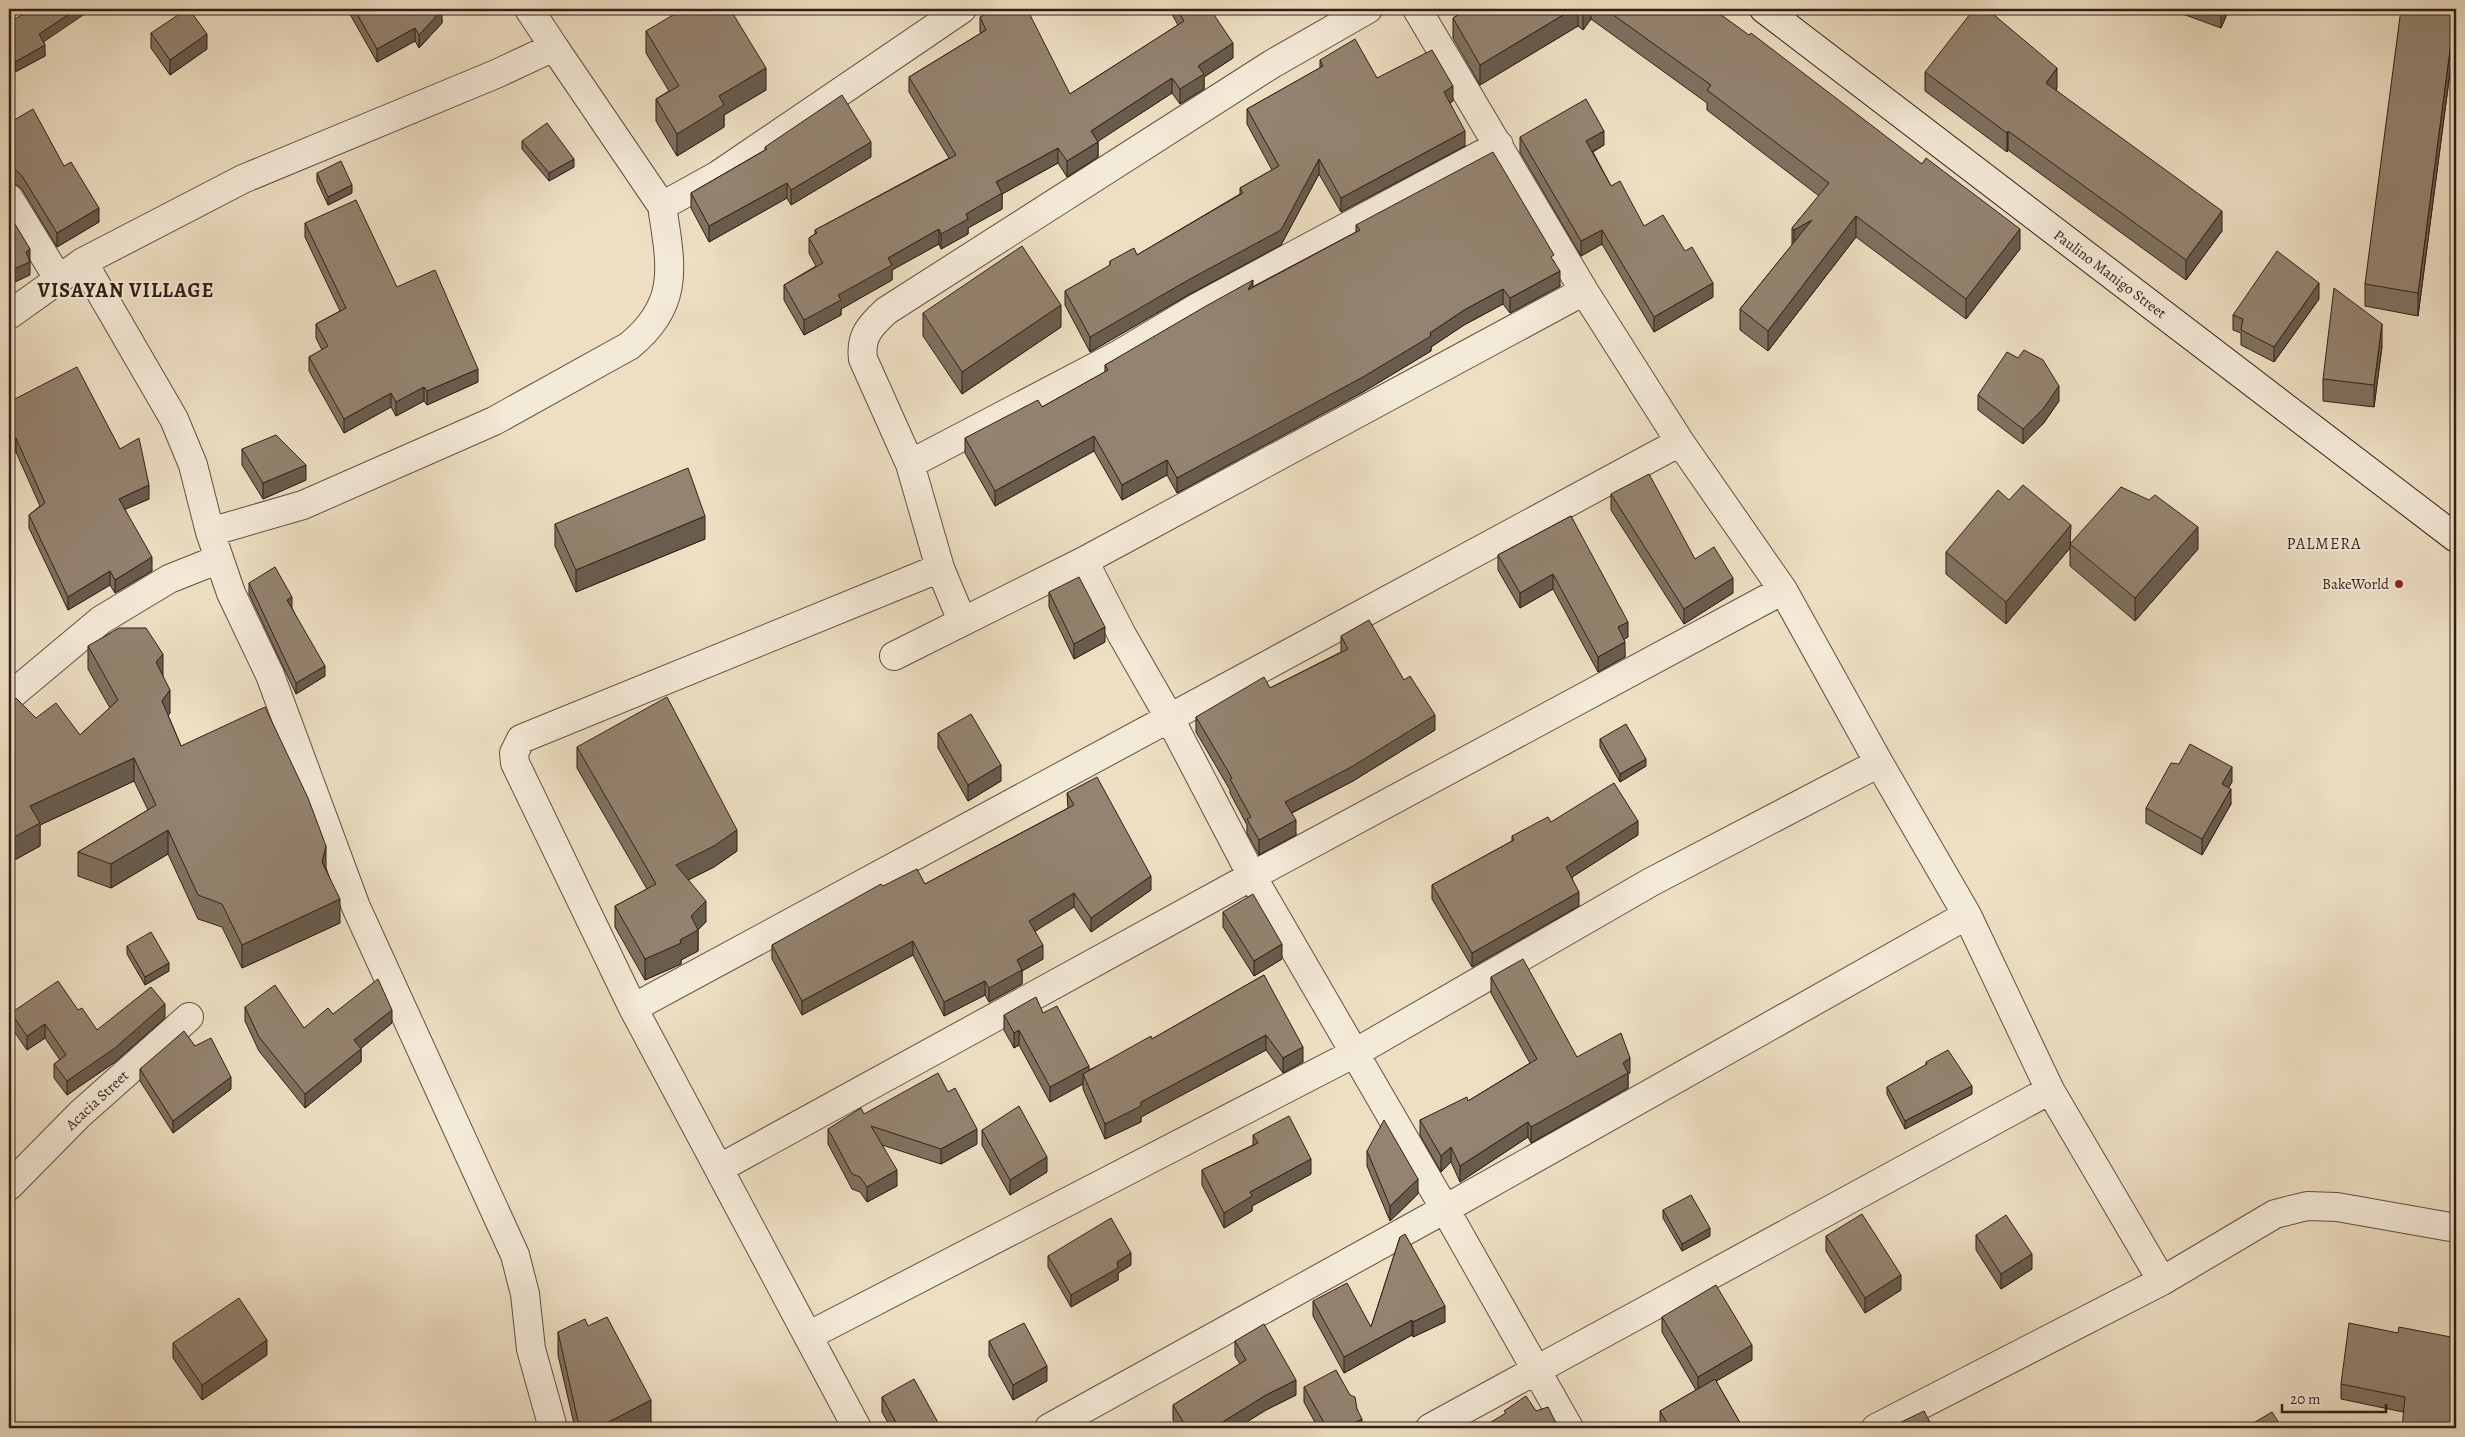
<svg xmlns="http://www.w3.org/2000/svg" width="2465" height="1437" viewBox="0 0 2465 1437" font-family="Alegreya,serif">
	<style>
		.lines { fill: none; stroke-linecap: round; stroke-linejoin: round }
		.street-casing { stroke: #614f41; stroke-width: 30 }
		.secondary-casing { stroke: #321f16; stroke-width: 30 }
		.street { stroke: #f4ead8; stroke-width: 28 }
		.secondary { stroke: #f4ead8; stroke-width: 28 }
		.wall { fill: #7f7160; stroke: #321f16 }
		.shaded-wall { fill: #685c4e; stroke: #321f16 }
		.building { fill: #948370; stroke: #321f16 }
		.poi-dot { fill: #8f2418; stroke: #f4ead8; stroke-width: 2 }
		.labels { text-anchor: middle; stroke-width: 4; stroke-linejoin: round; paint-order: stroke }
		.street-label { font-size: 15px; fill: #321f16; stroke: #f4ead8 }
		.poi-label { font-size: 15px; fill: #321f16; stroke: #f4ead8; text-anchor: end }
		.neighbourhood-label { font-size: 16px; letter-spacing: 1px; fill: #321f16; stroke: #f4ead8 }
		.district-label { font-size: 20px; font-weight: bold; letter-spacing: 1px; fill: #321f16; stroke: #f4ead8 }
	</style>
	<rect width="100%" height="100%" fill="#eedfc3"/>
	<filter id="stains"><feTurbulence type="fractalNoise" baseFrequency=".004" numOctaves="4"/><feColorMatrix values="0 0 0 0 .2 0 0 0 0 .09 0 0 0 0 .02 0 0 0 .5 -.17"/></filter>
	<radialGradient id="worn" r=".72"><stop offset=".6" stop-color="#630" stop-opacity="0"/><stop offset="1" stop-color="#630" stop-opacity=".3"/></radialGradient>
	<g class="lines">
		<g class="street-casing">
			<path id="street" d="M529 9 554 47
				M1417 9 1584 291 1680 442 1783 590 1879 763 1967 915 2050 1090 2162 1281
				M9 198 59 280
				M83 262 174 419 193 465 210 532 231 593 270 675 356 907 515 1255 525 1294 531 1349 553 1428
				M9 315 83 262 243 179 496 74 554 47 662 206 718 175 962 9
				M910 464 1118 355 1198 307 1499 145
				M210 532 303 505 494 421 629 346C681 304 671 265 662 206
				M1084 561 1122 635 1169 717 1252 876 1445 1209 1569 1428
				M962 621 940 568 910 464 863 359C860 336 870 326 886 311L1272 64 1368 9
				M894 656 1084 561 1584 291
				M9 697 101 620 169 579 219 559
				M633 1008 1680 442
				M720 1168 1252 876 1783 590
				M9 1186 80 1114 189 1017
				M808 1336 1353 1054 1651 882 1879 763
				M857 1428 633 1008 515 763 514 753 521 739 940 568
				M1049 1428 1445 1209 1967 915
				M1430 1428 2050 1090
				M1876 1428 2162 1281 2275 1214 2307 1206 2337 1207 2456 1228"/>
		</g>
		<g class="secondary-casing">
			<path id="secondary" d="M1764 9 2456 538"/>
		</g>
		<use href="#street" class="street"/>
		<use href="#secondary" class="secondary"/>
	</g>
	<path class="wall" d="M347 9H441L442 23 419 48 415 41 377 62Z
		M1169 9H1210L1233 58 1204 77V89L1180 104 1172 93 1098 141V157L1067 177 1058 163 1002 194V209L968 228V234L941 249 939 244 892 270V280L841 309V315L804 335 784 300V285L816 266 809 253V238L815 234V230L949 158 909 92V77L981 33 980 32V17L1070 94 1178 25Z
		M1468 9H1713L2020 249 1966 319 1856 237 1768 351 1740 330V309L1792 245V228L1819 196 1707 110V103L1591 19 1583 30 1578 26 1480 85 1453 38V18Z
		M2169 9H2229L2221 28Z
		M2456 9V34H2455L2418 316 2365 306V284Z
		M9 22 44 42 45 56 15 72 9 61Z
		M646 31 766 90 724 115V127L677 156 656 121V99L669 91 646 53Z
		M151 33 207 49 170 75 151 48Z
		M1320 60 1453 101 1450 103 1465 146 1341 212 1319 174 1281 245 1190 294 1090 352 1065 305V291L1110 266V261L1137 255 1240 194V188L1272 170 1247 124V109L1320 68Z
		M1925 72 2057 88 2056 90 2222 231 2186 280 2008 150 2007 152 1925 91Z
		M9 123 64 166 99 222 57 247 22 189 17 185 9 183Z
		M1520 137 1604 145 1593 152 1611 186 1644 226 1713 297 1654 332 1602 244 1581 256 1520 152Z
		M522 141 574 167 549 181 522 149Z
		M765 147 871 157 791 205 787 198 709 242 691 208V193L765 150Z
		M317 173 352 193 328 205 317 181Z
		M305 223 397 287 478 382 427 405 424 401 396 416 391 407 344 433 309 371V357L322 350 316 338V324L340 311 305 237Z
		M1356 225 1554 261 1560 286 1510 313 1503 304 1464 325 1431 347V351L1363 392 1177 493 1167 475 1122 500 1094 451 995 506 965 453V438L1042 407 1105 372V365L1356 232Z
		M2319 299 2274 362 2241 345V333L2233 330V315Z
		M923 313 1061 327 962 394 923 336Z
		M2382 346 2374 407 2323 401V379Z
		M1978 395 2059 401 2043 424 2023 444 1978 410Z
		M9 398 11 401 120 449 149 499 125 509 152 571 115 593 110 585 68 610 29 528V515L40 506 16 452 9 456Z
		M242 449 306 480 263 499 242 465Z
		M1611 494 1695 559 1733 593 1684 624 1611 510Z
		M2009 500 2071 543 2198 549 2135 621 2070 566V548L2006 624 1946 574V552Z
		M1571 516 1628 637 1624 639 1625 657 1598 672 1553 589 1520 608 1498 570V555Z
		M555 524 705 539 576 592 555 546Z
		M249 583 292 607V608L325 676 296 694 249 594Z
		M1049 592 1105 642 1074 659 1049 607Z
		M1341 636 1404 680 1435 730 1353 781 1292 813 1296 835 1259 855 1247 833V825L1230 793V790L1196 732V717L1270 688 1341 652Z
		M88 646 163 677 170 713 168 715 181 746 326 869 340 923 242 968 222 927 198 919 168 854 111 888 78 876V852L148 810 134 781 40 825V846L9 863V704L36 718 80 735 110 708 88 669Z
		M938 733 1001 781 968 801 938 748Z
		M1600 739 1646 766 1620 782 1600 747Z
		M577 747 737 851 714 867 688 880 706 922 698 930V951L681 960V964L645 980 615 927V906L647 889 577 768Z
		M2232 782 2228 788 2231 804 2202 855 2146 823V808Z
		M1067 793 1151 890 1091 932 1074 907 1035 931 1043 959 1022 971V984L989 1002 985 995 944 1016 913 955 802 1015 772 959V945L883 886 925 884 1068 808Z
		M1551 822 1638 835 1572 877 1579 906 1472 967 1432 899V885L1512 841V836Z
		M1223 912 1282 959 1254 976 1223 927Z
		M127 946 169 971 145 985 127 954Z
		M1264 975 1303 1062 1283 1073 1266 1050 1141 1117V1122L1105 1139 1083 1089V1084L1050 1102 1019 1045 1014 1048 1004 1030V1015L1043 1013 1089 1070 1152 1039Z
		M1491 977 1577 1057 1630 1073 1628 1075V1088L1531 1143 1528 1137 1460 1182 1451 1162 1441 1172 1420 1135V1120L1468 1101 1530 1063 1491 993Z
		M245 1007 304 1028 333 1014 392 1023 361 1048V1062L305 1108 259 1051 245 1021Z
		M78 1010 97 1030 165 1018 115 1062 67 1095 54 1078V1064L60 1060 45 1038 27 1050 11 1027V1013Z
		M195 1046 231 1089 173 1133 140 1081V1069Z
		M1926 1062 1972 1094 1905 1129 1887 1094V1087L1926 1065Z
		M864 1114 977 1144 941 1164 882 1145 897 1186 867 1202 860 1192 852 1189 828 1144V1129Z
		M982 1130 1047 1172 1010 1195 982 1145Z
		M1253 1135 1311 1174 1252 1206V1211L1224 1228 1202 1185V1170L1253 1145Z
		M1367 1151 1418 1194 1390 1221 1367 1166Z
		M1663 1210 1710 1236 1682 1251 1663 1218Z
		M1976 1235 2032 1269 2001 1289 1976 1250Z
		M1826 1236 1901 1290 1865 1313 1826 1251Z
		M1400 1237 1445 1322 1413 1337 1412 1335 1344 1373 1313 1316V1301L1371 1327Z
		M1048 1256 1131 1265 1118 1273V1280L1071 1307 1048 1267Z
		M1662 1317 1752 1360 1716 1381 1743 1428H1661L1660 1426V1411L1696 1390 1662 1332Z
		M588 1326 651 1422 639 1428H575L558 1355V1332Z
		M2398 1333 2456 1338V1428L2403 1412 2341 1399V1384Z
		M989 1341 1047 1381 1013 1400 989 1356Z
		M1235 1341 1296 1395 1266 1410 1237 1428H1178L1173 1420V1405L1240 1364 1235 1356Z
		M173 1343 267 1355 202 1400 173 1358Z
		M1304 1387 1357 1409 1362 1428H1318L1304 1402Z
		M882 1397 941 1428H891L882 1412Z"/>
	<path class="shaded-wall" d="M77 9H92L39 45V34Z
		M1573 9H1578V26L1480 85V65Z
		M1584 9H1591V19L1583 30V10Z
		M2223 9H2229L2221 28V13Z
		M442 10V23L419 48V35Z
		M2455 12V34L2418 316V293Z
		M415 28V41L377 62V49Z
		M207 34V49L170 75V60Z
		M1233 43V58L1204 77V89L1180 104V89L1198 66Z
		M45 45V56L15 72V62Z
		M766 68V90L724 115V127L677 156V134L719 96Z
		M2057 68V88L2046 103V83Z
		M1172 78V93L1091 146V131Z
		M1453 86V101L1444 107V92Z
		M1465 131V146L1341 212V198Z
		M1604 131V145L1586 155V141Z
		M2008 131V150L2007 152V133Z
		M871 142V157L791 205V190Z
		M1098 142V157L1067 177V161Z
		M1058 148V163L1002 194V209L968 228V234L941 249V234L966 214 996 182Z
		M574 159V167L549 181V173Z
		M1319 159V174L1281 245 1190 294 1090 352V337Z
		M787 183V198L709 242V226Z
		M352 185V193L328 205V197Z
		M99 208V222L57 247V233Z
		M2222 211V231L2186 280V260Z
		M1856 216V237L1768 351V331Z
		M1812 220 1794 251V230Z
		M939 229V244L892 270V280L841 309V315L804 335V320L838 295 888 258Z
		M2020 229V249L1966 319V299Z
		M1602 230V244L1581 256V241Z
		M30 249V275L9 285V271L26 252Z
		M1560 271V286L1510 313V298Z
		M1253 280V295L1248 290Z
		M1713 283V297L1654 332V317Z
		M2319 283V299L2274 362V347Z
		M1503 289V304L1464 325 1431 347V351L1363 392 1177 493V478L1430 333 1464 310Z
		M1061 305V327L962 394V372Z
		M2382 324V346L2374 407V385Z
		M478 369V382L427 405V391Z
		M2059 386V401L2043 424 2023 444V429Z
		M424 387V401L396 416V402Z
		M391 393V407L344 433V419Z
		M1094 436V451L995 506V491Z
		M16 438V452L9 456V442Z
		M1167 460V475L1122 500V485Z
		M306 465V480L263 499V483Z
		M149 485V499L119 512V499Z
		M705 516V539L576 592V570Z
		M2071 525 2070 548 2006 624V602Z
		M2198 527V549L2135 621V598Z
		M152 557V571L115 593V580Z
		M110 571V585L68 610V597Z
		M1553 574V589L1520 608V593Z
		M1733 578V593L1684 624V609Z
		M292 597V607L287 611V600Z
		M1628 622V637L1618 643V627Z
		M1105 627V642L1074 659V644Z
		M1625 642V657L1598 672V657Z
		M163 654V678L156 662Z
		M325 666V676L296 694V683Z
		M170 690V713L162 724V701Z
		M1435 715V730L1353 781 1285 816V802Z
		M134 758V781L40 825V846L9 863V840L30 806Z
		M1646 759V766L1620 782V774Z
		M1001 765V781L968 801V785Z
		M2232 767V782L2222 799V784Z
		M2231 789V804L2202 855V839Z
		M1296 820V835L1259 855V840Z
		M1638 821V835L1566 881V867Z
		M168 830V854L111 888V864Z
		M737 830V851L714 867 676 886V865Z
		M326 846V870L322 862Z
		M1151 876V890L1091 932V918Z
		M1579 892V906L1472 967V953Z
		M1074 893V907L1029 935V921Z
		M340 899V923L242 968V945Z
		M706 901V922L698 930V951L681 960V964L645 980V959L680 940 691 916Z
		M913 941V955L802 1015V1001Z
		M1282 944V959L1254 976V961Z
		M1043 945V959L1022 971V984L989 1002V988L1017 960Z
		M169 963V971L145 985V977Z
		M985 981V995L944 1016V1002Z
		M165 1004V1018L115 1062 67 1095V1081Z
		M392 1010V1023L354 1054V1040Z
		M45 1024V1038L27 1050V1036Z
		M1019 1030V1045L1014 1048V1033Z
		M1266 1035V1050L1141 1117V1122L1105 1139V1124L1141 1102Z
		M1303 1047V1062L1283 1073V1058Z
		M361 1049V1062L305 1108V1094Z
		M1630 1058V1073L1628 1075V1088L1531 1143V1127Z
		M1089 1066V1081L1083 1074V1084L1050 1102V1087Z
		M231 1077V1089L173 1133V1121Z
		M1972 1086V1094L1905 1129V1121Z
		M1528 1122V1137L1460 1182V1166Z
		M977 1129V1144L941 1164V1149Z
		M1451 1147V1162L1441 1172V1156Z
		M1047 1157V1172L1010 1195V1180Z
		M1311 1159V1174L1252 1206V1211L1224 1228V1213L1250 1192Z
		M897 1170V1186L867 1202V1187Z
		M1418 1179V1194L1390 1221V1206Z
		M1710 1228V1236L1682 1251V1244Z
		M1131 1253V1265L1118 1273V1280L1071 1307V1295L1117 1262Z
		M2032 1254V1269L2001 1289V1274Z
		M1901 1275V1290L1865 1313V1298Z
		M1445 1306V1322L1413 1337V1322Z
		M1412 1320V1335L1344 1373V1357Z
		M267 1340V1355L202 1400V1385Z
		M1752 1345V1360L1698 1392V1377Z
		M1047 1366V1381L1013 1400V1385Z
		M1296 1380V1395L1266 1410 1237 1428H1213L1266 1395Z
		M651 1400V1422L639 1428H597Z
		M2456 1408V1423L2455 1428 2453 1423Z
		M1362 1419V1428H1345Z"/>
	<path class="building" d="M33 9H77L39 34 45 45 15 62 9 50V22Z
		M187 9H189L207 34 170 60 151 33Z
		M354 9H441L442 10 419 35 415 28 377 49Z
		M683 9H730L766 68 719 96 724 105 677 134 656 99 679 86 646 31Z
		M996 9H1027L1070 94 1184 21 1177 9H1210L1233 43 1198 66 1204 74 1180 89 1172 78 1091 131 1098 142 1067 161 1058 148 996 182 1002 193 966 214 968 219 941 234 939 229 888 258 892 265 838 295 841 300 804 320 784 285 823 263 809 238 817 233 815 230 956 155 909 77 986 30 980 17Z
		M1468 9H1573L1480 65 1453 18Z
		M1605 9H1713L1749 35 1751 33 1922 164 1926 158 2020 229 1966 299 1856 216 1768 331 1740 309 1812 220 1794 230 1792 228 1829 183 1707 90 1711 85Z
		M1974 9H1987L2057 68 2046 83 2222 211 2186 260 2008 131 2007 133 1925 72Z
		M2209 9H2223L2221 13Z
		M2401 9H2456V12H2455L2418 293 2365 284Z
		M1355 39 1377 78 1432 50 1453 86 1444 92 1465 131 1341 198 1319 159 1281 230 1190 279 1090 337 1065 291 1110 265V261L1134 248 1137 255 1207 214 1243 193 1240 188 1279 166 1247 109 1323 66 1320 60Z
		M842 95 871 142 791 190 787 183 709 226 691 193 767 149 765 147Z
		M1586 99 1604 131 1586 141 1611 186 1620 181 1644 226 1663 215 1685 251 1692 247 1713 283 1654 317 1602 230 1581 241 1520 137Z
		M33 109 64 166 71 162 99 208 57 233 22 176 17 171 9 169V123Z
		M547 123 574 159 549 173 522 141Z
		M1493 152 1554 255 1551 257 1560 271 1510 298 1503 289 1464 310 1430 333 1431 336 1363 377 1177 478 1167 460 1122 485 1094 436 995 491 965 438 1038 400 1042 407 1108 370 1105 365 1206 306 1253 280 1248 290 1360 230 1356 225Z
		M341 161 352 185 328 197 317 173Z
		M356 200 397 287 435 270 478 369 427 391 424 387 396 402 391 393 344 419 309 357 328 346 316 324 346 308 305 223Z
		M9 214 30 249 26 252 30 262 9 271Z
		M1022 246 1061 305 962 372 923 313Z
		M2277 251 2319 283 2274 347 2241 330 2243 319 2233 315Z
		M2334 288 2382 324 2374 385 2323 379Z
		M2024 350 2043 360 2059 386 2043 409 2023 429 1978 395 2007 352 2018 358Z
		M77 367 120 449 139 438 149 485 119 499 152 557 115 580 110 571 68 597 29 515 45 503 16 438 9 442V398L11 401Z
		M276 435 306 465 263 483 242 449Z
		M688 468 705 516 576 570 555 524Z
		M1649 474 1695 559 1714 547 1733 578 1684 609 1611 494Z
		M2023 485 2071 525 2006 602 1946 552 1998 490 2009 500Z
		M2121 487 2149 500 2155 495 2198 527 2135 598 2070 544Z
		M1571 516 1628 622 1618 627 1625 642 1598 657 1553 574 1520 593 1498 555Z
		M275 567 292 597 287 600 325 666 296 683 249 583Z
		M1079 577 1105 627 1074 644 1049 592Z
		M1369 620 1404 680 1410 676 1435 715 1353 766 1285 802 1296 820 1259 840 1247 819 1251 817 1230 779 1232 778 1196 717 1264 677 1270 688 1348 649 1341 636Z
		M119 628H146L163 654 156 662 170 690 162 701 181 746 265 707 308 798 326 846 322 862 340 899 242 945 222 904 198 895 168 830 111 864 78 852 156 805 134 758 30 806 40 823 9 840V704L16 698 36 718 56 703 80 735 118 700 88 646Z
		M667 697 737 830 714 846 676 865 706 901 691 916 698 930 680 940 681 943 645 959 615 906 656 884 577 747Z
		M971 714 1001 765 968 785 938 733Z
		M1626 724 1646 759 1620 774 1600 739Z
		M2190 744 2232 767 2222 784 2231 789 2202 839 2146 808 2171 763 2179 764Z
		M1097 777 1151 876 1091 918 1074 893 1029 921 1043 945 1017 960 1022 970 989 988 985 981 944 1002 913 941 802 1001 772 945 881 884 883 886 917 869 925 884 1074 805 1067 793Z
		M1614 783 1638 821 1566 867 1579 892 1472 953 1432 885 1514 840 1512 836 1548 817 1551 822Z
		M1253 894 1282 944 1254 961 1223 912Z
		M151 932 169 963 145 977 127 946Z
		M1523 959 1577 1057 1621 1033 1630 1058 1623 1063 1628 1073 1531 1127 1528 1122 1460 1166 1451 1147 1441 1156 1420 1120 1467 1097 1468 1101 1537 1059 1491 977Z
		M1264 975 1303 1047 1283 1058 1266 1035 1141 1102V1106L1105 1124 1083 1074 1151 1036 1152 1039Z
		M378 979 392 1010 354 1040 361 1049 305 1094 259 1037 245 1007 275 985 304 1028 328 1008 333 1014Z
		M58 981 78 1010 82 1008 97 1030 151 987 165 1004 115 1048 67 1081 54 1064 66 1055 45 1024 27 1036 11 1013Z
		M1036 997 1043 1013 1057 1006 1089 1066 1050 1087 1019 1030 1014 1033 1004 1015Z
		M184 1031 195 1046 211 1038 231 1077 173 1121 140 1069Z
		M1948 1050 1972 1086 1905 1121 1887 1087 1927 1064 1926 1062Z
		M938 1073 948 1092 955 1088 977 1129 941 1149 871 1126 897 1170 867 1187 860 1177 852 1174 828 1129 861 1108 864 1114Z
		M1019 1106 1047 1157 1010 1180 982 1130Z
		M1289 1116 1311 1159 1250 1192 1252 1196 1224 1213 1202 1170 1258 1143 1253 1135Z
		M1384 1120 1418 1179 1390 1206 1367 1151Z
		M1691 1195 1710 1228 1682 1244 1663 1210Z
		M1862 1214 1901 1275 1865 1298 1826 1236Z
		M2006 1215 2032 1254 2001 1274 1976 1235Z
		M1111 1218 1131 1253 1117 1262 1118 1268 1071 1295 1048 1256Z
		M1405 1234 1445 1306 1413 1322 1412 1320 1344 1357 1313 1301 1347 1283 1371 1327 1400 1237Z
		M1716 1285 1752 1345 1698 1377 1662 1317Z
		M239 1298 267 1340 202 1385 173 1343Z
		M607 1317 651 1400 597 1428H593L578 1421 558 1332 585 1319 588 1326Z
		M1024 1323 1047 1366 1013 1385 989 1341Z
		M2349 1323 2398 1333 2399 1327 2456 1338V1408L2453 1423H2456V1428H2402L2405 1397 2341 1384Z
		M1264 1324 1296 1380 1266 1395 1213 1428H1187L1173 1405 1246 1360 1235 1341Z
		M1336 1370 1350 1395 1355 1397 1357 1409 1362 1419 1345 1428H1327L1304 1387Z
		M914 1379 941 1428H899L882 1397Z
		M1715 1379 1743 1428H1670L1660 1411Z
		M1526 1396 1536 1411 1548 1407 1555 1421 1564 1428H1488L1486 1425 1506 1413 1504 1411Z
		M1924 1411 1933 1428H1895L1893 1426Z
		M2272 1412 2282 1428H2245Z"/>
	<circle class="poi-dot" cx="2399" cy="584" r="5"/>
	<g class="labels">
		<g class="street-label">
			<text transform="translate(2110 274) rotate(37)" y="5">Paulino Manigo Street</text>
			<text transform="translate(97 1100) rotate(-43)" y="5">Acacia Street</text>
		</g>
		<g class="poi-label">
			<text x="2389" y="589">BakeWorld</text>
		</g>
		<g class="neighbourhood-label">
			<text x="2324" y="549">PALMERA</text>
		</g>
		<g class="district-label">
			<text x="126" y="297">VISAYAN VILLAGE</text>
		</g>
	</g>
	<rect width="2465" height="1437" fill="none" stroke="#eedfc3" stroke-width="30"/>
	<rect x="10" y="10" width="2445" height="1417" fill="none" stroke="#321f16" stroke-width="2.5"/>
	<rect x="15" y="15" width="2435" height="1407" fill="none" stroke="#321f16"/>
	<path d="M2282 1404v8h104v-8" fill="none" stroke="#321f16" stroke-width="2.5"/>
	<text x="2290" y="1404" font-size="15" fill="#321f16" stroke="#f4ead8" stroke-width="4" paint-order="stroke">20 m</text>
	<rect width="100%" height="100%" filter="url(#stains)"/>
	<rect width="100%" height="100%" fill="url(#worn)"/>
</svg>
